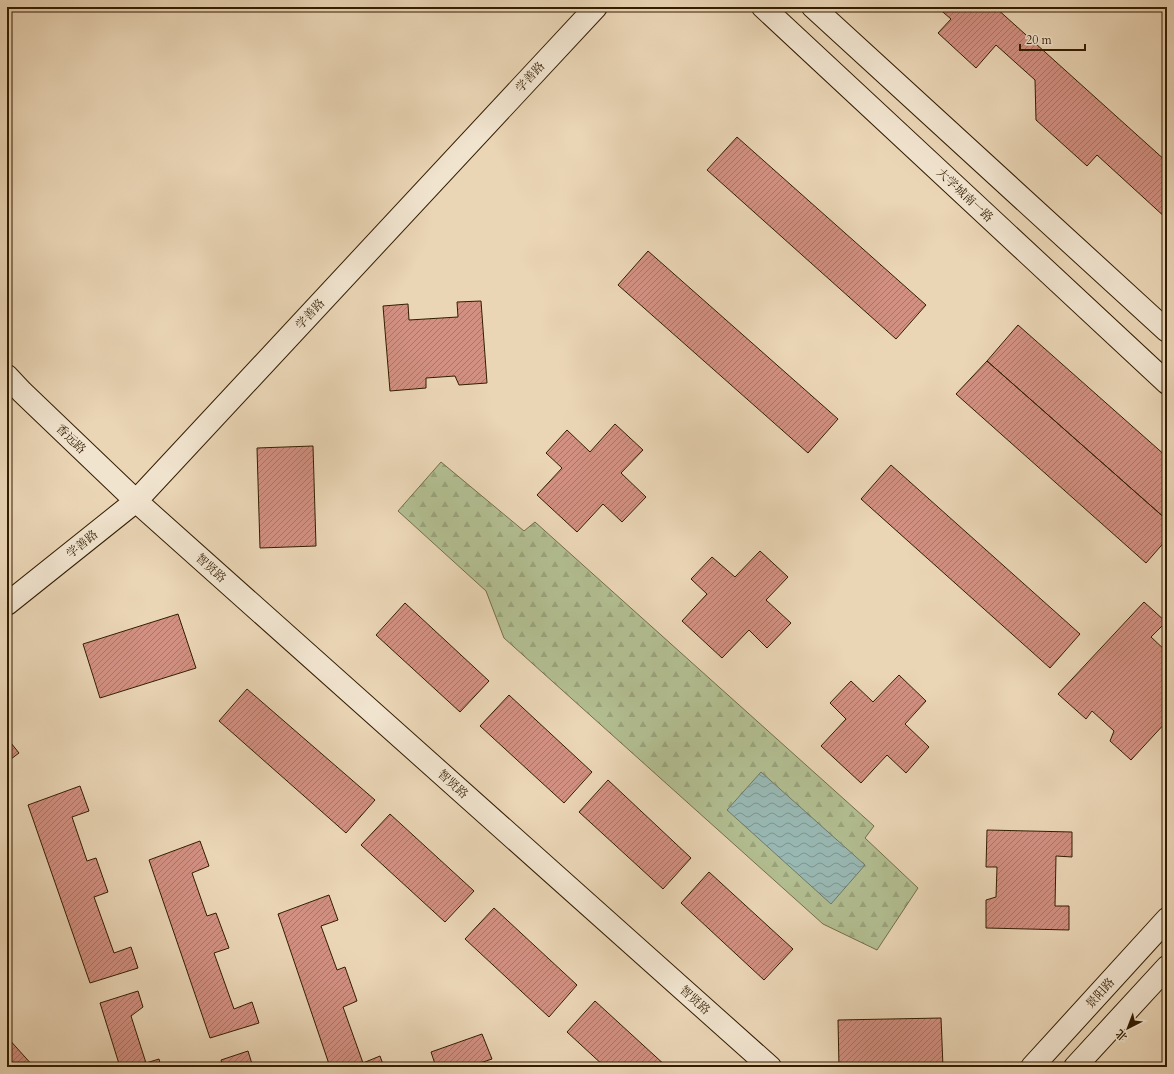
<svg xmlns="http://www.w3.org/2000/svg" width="1174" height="1074" viewBox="0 0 1174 1074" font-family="Cardo,'Noto Serif SC',serif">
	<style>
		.forest { fill: url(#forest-firs); stroke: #726e48 }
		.water { fill: url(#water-waves); stroke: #707a6b }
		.building { fill: url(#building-hatch); stroke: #331d00 }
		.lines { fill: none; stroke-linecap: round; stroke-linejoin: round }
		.secondary-casing { stroke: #331d00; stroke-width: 24 }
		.secondary { stroke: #f1e4cf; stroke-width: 22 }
		.labels { text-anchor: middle; stroke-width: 3; stroke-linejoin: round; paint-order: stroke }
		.street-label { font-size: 12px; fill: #331d00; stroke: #f1e4cf }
	</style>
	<defs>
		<pattern id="forest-firs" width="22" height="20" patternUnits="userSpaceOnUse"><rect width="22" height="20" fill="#b2be91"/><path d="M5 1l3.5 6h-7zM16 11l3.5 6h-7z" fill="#9aa37b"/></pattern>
		<pattern id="water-waves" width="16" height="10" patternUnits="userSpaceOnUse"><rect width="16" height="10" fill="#98b8b3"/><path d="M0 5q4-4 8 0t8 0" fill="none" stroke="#7d958f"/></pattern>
		<pattern id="building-hatch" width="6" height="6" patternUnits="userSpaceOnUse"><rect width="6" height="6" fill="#d19082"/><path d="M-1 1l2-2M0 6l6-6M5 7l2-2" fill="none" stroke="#aa7568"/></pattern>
	</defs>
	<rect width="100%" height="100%" fill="#ead5b5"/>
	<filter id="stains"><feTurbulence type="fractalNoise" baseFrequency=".005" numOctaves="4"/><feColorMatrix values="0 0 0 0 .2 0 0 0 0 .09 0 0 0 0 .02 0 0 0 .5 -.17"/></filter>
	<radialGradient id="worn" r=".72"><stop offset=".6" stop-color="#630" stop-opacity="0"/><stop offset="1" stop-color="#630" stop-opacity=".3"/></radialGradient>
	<path class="forest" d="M441 462 524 531 535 522 874 826 865 838 918 888 877 950 823 924 504 638 486 591 398 511Z"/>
	<path class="water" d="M761 772 865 865 831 904 727 810Z"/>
	<path class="building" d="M937 7H995L1167 162V219L1097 155 1087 166 1036 120 1035 80 996 45 976 68 938 33 951 19Z
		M1157 7H1167V16Z
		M737 137 926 305 896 339 707 170Z
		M648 251 838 419 808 453 618 285Z
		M481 301 487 383 459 385 455 376 426 378V388L390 391 383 306 408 304 409 320 458 317 457 302Z
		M1018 325 1167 457V520L987 361Z
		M987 361 1167 520V539L1146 563 956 394Z
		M615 424 643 450 621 473 646 497 622 522 603 504 577 532 537 495 562 468 546 453 567 430 590 452Z
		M313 446 316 546 260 548 257 448Z
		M891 465 1080 634 1050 668 861 499Z
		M760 551 788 577 766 600 791 623 767 648 749 630 722 658 682 621 707 594 691 579 712 557 735 577Z
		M1144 602 1166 622 1151 637 1167 652V721L1131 760 1110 741 1114 731 1092 711 1086 719 1058 694Z
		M405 603 489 681 460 712 376 635Z
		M178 614 196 668 100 698 83 644Z
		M899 675 926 701 905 724 929 747 906 773 887 755 861 783 821 746 846 719 830 703 851 681 873 702Z
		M247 689 375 800 346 833 219 721Z
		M509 695 592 772 564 803 480 726Z
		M7 738 19 753 7 762Z
		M608 780 691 858 663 889 579 812Z
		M80 786 89 811 72 817 87 861 96 858 108 892 94 897 114 953 131 947 138 968 90 983 28 805Z
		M390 814 474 891 445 922 361 845Z
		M987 830 1072 832V857L1056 856 1055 906H1069V930L986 928V900L996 897 997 867H986Z
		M200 841 209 866 192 873 207 916 216 913 229 948 214 953 234 1009 252 1002 259 1023 210 1038 149 860Z
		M709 872 793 949 764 980 681 903Z
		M329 895 338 920 321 926 337 970 345 967 357 1001 343 1007 363 1063 380 1056 384 1067H330L278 914Z
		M494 908 577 985 549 1017 465 939Z
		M138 991 143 1007 131 1016 146 1063 159 1059 161 1067H120L100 1003Z
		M595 1001 667 1067H605L567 1032Z
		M941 1018 943 1067H839L838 1020Z
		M482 1034 492 1059 474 1065 475 1067H436L431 1052Z
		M7 1037 34 1067H7Z
		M248 1051 253 1067H223L221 1060Z"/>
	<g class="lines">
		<g class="secondary-casing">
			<path id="secondary" d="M763 7 1167 383
				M813 7 1167 331
				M7 376 22 392 136 501 770 1067
				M7 604 136 501 596 7
				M1032 1067 1167 919
				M1075 1067 1167 967"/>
		</g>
		<use href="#secondary" class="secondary"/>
	</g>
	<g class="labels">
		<g class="street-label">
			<text transform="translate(530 77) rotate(-47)" y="4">学善路</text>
			<text transform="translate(965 195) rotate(43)" y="4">大学城南一路</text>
			<text transform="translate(310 314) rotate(-47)" y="4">学善路</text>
			<text transform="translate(71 439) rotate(44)" y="4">香远路</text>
			<text transform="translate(82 544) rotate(-39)" y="4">学善路</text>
			<text transform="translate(211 568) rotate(42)" y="4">智贤路</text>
			<text transform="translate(453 784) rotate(42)" y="4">智贤路</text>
			<text transform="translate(1100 993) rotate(-48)" y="4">景阳路</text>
			<text transform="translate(695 1000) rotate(42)" y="4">智贤路</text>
		</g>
	</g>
	<rect width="1174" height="1074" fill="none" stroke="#ead5b5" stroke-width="24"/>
	<rect x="8" y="8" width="1158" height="1058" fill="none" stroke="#331d00" stroke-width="2"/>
	<rect x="12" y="12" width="1150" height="1050" fill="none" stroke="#331d00"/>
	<g transform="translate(1128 1028) rotate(222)" stroke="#f1e4cf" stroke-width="3" paint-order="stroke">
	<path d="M0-3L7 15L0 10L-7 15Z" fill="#331d00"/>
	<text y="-6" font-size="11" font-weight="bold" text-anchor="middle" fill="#331d00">北</text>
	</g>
	<path d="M1020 44v6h65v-6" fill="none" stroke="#331d00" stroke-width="2"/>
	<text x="1026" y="44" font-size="12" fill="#331d00" stroke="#f1e4cf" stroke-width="3" paint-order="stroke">20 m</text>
	<rect width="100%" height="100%" filter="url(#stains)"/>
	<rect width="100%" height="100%" fill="url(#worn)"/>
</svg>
